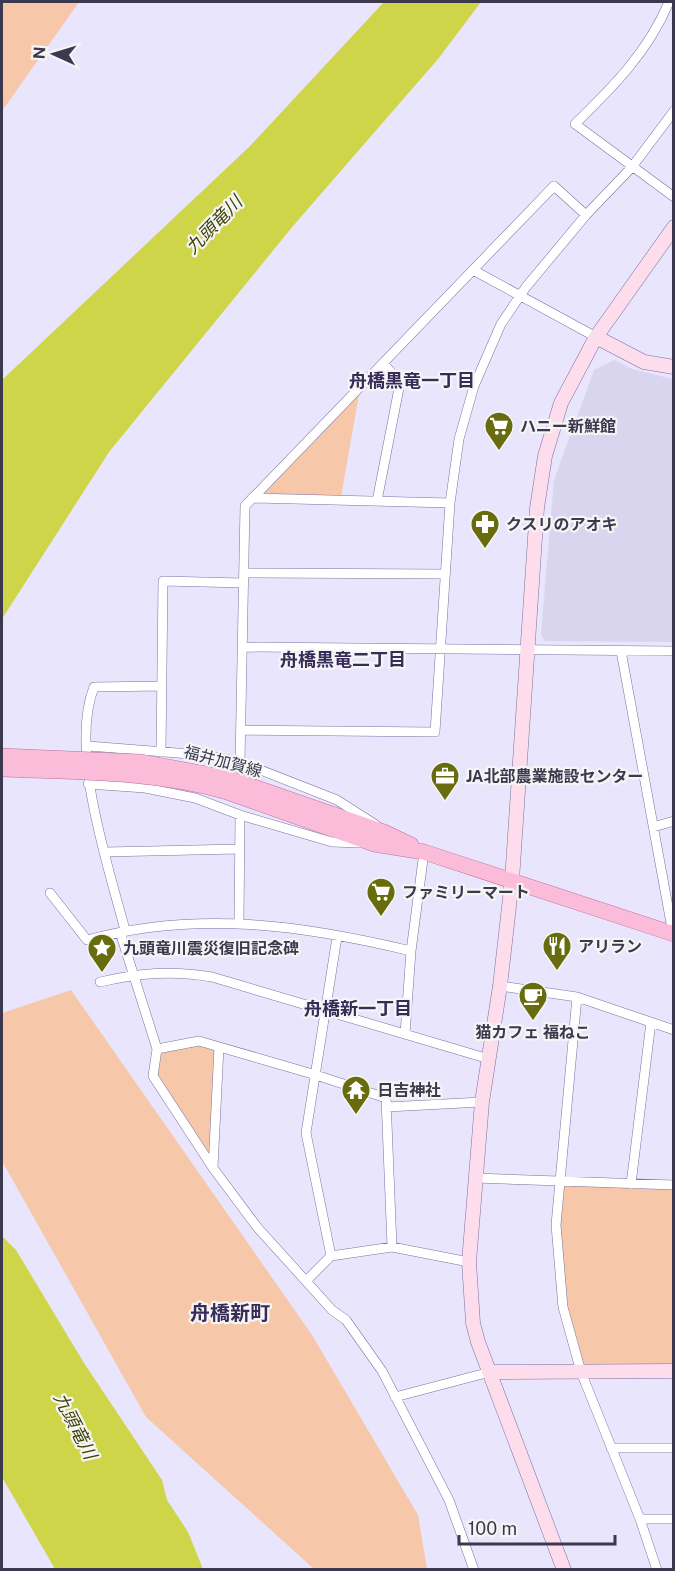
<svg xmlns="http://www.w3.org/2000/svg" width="675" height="1571" viewBox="0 0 675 1571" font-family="'Public Sans','Noto Sans JP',sans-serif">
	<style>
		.built { fill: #d9d5ef }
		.green { fill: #f7c7aa }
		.water { fill: #ced549 }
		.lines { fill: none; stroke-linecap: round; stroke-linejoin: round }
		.street-casing { stroke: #7a71a3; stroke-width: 10 }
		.secondary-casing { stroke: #7a71a3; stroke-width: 15 }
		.primary-casing { stroke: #b77198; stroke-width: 16 }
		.street { stroke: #fff; stroke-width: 9 }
		.secondary { stroke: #fdddec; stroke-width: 14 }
		.primary { stroke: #fbbcd9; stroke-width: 15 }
		.primary-bridge-casing { stroke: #b77198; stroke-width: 16; stroke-linecap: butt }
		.primary-bridge { stroke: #fbbcd9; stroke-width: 15 }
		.labels { text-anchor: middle; stroke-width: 4.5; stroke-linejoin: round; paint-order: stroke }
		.poi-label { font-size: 16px; font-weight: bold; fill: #3c394f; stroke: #f5f5f5; text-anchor: start }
		.street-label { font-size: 16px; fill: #3c394f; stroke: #f5f5f5 }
		.water-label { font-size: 18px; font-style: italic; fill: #404308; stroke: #f5f5f5 }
		.neighbourhood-label { font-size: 18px; font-weight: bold; fill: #372c59; stroke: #f5f5f5 }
		.quarter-label { font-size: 20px; font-weight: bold; fill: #372c59; stroke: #f5f5f5 }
	</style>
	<rect width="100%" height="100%" fill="#e8e5fc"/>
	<path class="built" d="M614 360 632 369 673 379V642L545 641 541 634 554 480 594 370Z"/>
	<path class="green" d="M2 2H79L2 111Z
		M359 394 341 497 257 499Z
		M71 990 312 1335 418 1515 427 1569H314L146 1417 2 1161V1013Z
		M199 1041 219 1047 209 1163 155 1076 157 1049Z
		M558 1181 673 1185V1364L581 1372 563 1307Z"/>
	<path class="water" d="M384 2H481L438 59 293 226 109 452 2 619V380L249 147Z
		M2 1236 16 1250 84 1363 162 1480 167 1500 188 1532 203 1569H55L2 1477Z"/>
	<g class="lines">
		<g class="street-casing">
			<path id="street" d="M669 2C648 52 613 87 575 124L674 197
				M473 270 596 337
				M252 498 450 503
				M377 501 400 383 383 363
				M244 573 445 574
				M242 647 674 651
				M621 651 673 934
				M241 730 435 732 450 503 459 439 474 386 501 324 526 287 586 215 632 167 674 111
				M88 746 203 755 240 762 337 800 376 825
				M161 752 163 581 243 583
				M240 762 245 506 554 186 586 215
				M88 784 145 788 195 798 240 815 332 842 360 843
				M653 827 674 821
				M105 852 239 849
				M50 893 87 940C197 910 302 925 411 951
				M239 922 240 815
				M125 930C108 865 69 750 94 687L162 686
				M120 932 157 1049 153 1076 213 1168 257 1227 332 1310 346 1320 382 1371 449 1500 474 1570
				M100 982C139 973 173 970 212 977L489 1059
				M500 986 577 997 674 1030
				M577 997 556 1225 563 1307 581 1372 640 1519 657 1570
				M405 1034 411 951 424 852
				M157 1049 199 1041 316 1075 386 1098 392 1247
				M387 1107 482 1102
				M213 1168 219 1047
				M475 1178 674 1185
				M631 1184 651 1022
				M331 1256 306 1133 337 937
				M307 1280 331 1256 392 1247 469 1262
				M395 1397 490 1372
				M611 1448H674
				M640 1519H674"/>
		</g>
		<g class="secondary-casing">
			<path id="secondary" d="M596 337 644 362 674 367
				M490 1372 674 1371
				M564 1570 478 1342 473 1323 469 1262 482 1102 500 986 512 880 537 508 545 456 561 403 596 337 674 227"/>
		</g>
		<g class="primary-casing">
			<path id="primary" d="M228 778 384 832 411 845
				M224 791 374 844 424 852 674 934"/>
		</g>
		<use href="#street" class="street"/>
		<use href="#secondary" class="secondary"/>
		<use href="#primary" class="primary"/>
		<g class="primary-bridge-casing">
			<path id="primary-bridge" d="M2 756 141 762 228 778
				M2 769C76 772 151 771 224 791"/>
		</g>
		<use href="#primary-bridge" class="primary-bridge"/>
	</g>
	<defs>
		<g id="supermarket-pin" transform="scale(1.5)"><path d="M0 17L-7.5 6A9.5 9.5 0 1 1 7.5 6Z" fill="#686c0f" stroke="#f5f5f5"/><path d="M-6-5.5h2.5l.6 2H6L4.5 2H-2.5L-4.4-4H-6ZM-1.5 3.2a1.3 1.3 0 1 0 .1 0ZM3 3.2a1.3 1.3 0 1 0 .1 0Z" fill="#fff"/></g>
		<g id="pharmacy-pin" transform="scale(1.5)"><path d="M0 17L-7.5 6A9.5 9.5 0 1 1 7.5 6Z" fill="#686c0f" stroke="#f5f5f5"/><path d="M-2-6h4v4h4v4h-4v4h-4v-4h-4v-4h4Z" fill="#fff"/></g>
		<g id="office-pin" transform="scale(1.5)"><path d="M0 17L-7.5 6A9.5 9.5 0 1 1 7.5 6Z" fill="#686c0f" stroke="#f5f5f5"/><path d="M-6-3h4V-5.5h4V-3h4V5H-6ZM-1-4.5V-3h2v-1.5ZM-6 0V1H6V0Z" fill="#fff"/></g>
		<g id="restaurant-pin" transform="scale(1.5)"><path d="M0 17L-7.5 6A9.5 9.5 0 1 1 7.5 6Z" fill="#686c0f" stroke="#f5f5f5"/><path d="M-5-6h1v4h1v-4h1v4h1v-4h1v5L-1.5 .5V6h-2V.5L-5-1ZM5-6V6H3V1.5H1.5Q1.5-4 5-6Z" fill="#fff"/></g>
		<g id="sight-pin" transform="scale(1.5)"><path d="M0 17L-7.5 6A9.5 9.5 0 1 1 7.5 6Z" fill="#686c0f" stroke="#f5f5f5"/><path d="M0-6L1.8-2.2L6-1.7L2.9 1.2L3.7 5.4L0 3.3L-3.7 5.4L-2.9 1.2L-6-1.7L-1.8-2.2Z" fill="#fff"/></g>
		<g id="cafe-pin" transform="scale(1.5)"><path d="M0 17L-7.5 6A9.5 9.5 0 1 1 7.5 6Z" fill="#686c0f" stroke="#f5f5f5"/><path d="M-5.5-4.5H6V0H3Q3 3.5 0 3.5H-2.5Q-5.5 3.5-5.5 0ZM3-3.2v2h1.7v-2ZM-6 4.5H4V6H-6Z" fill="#fff"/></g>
		<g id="temple-pin" transform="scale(1.5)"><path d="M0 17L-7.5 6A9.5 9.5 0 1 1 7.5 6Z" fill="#686c0f" stroke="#f5f5f5"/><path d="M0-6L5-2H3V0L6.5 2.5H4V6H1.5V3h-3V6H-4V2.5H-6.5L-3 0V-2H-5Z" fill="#fff"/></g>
	</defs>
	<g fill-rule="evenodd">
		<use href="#supermarket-pin" x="499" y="426"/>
		<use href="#pharmacy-pin" x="485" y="524"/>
		<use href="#office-pin" x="445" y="776"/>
		<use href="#supermarket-pin" x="381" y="892"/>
		<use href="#restaurant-pin" x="557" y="946"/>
		<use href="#sight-pin" x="102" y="948"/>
		<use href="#cafe-pin" x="533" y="996"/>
		<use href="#temple-pin" x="356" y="1090"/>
	</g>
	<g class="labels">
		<g class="poi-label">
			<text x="520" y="432">ハニー新鮮館</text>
			<text x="506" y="530">クスリのアオキ</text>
			<text x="466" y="782">JA北部農業施設センター</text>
			<text x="402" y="898">ファミリーマート</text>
			<text x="578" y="952">アリラン</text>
			<text x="123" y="954">九頭竜川震災復旧記念碑</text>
			<text x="533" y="1038" text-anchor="middle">猫カフェ 福ねこ</text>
			<text x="377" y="1096">日吉神社</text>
		</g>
		<g class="street-label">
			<text transform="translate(223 761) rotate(15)" y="6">福井加賀線</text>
		</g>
		<g class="water-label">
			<text transform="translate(214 225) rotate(-46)" y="6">九頭竜川</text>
			<text transform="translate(75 1426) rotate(63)" y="6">九頭竜川</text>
		</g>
		<g class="neighbourhood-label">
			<text x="412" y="387">舟橋黒竜一丁目</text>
			<text x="343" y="666">舟橋黒竜二丁目</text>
			<text x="358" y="1015">舟橋新一丁目</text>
		</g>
		<g class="quarter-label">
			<text x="230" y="1320">舟橋新町</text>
		</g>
	</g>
	<rect width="675" height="1571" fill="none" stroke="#3c394f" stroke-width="6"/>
	<g transform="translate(54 54) rotate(274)" stroke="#f5f5f5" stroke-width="4.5" paint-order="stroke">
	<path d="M0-4.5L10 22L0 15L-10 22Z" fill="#3c394f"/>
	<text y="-9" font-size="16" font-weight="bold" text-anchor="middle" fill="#3c394f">N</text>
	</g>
	<path d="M459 1535v9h156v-9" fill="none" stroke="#3c394f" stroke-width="3"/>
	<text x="468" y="1535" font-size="18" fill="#3c394f" stroke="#f5f5f5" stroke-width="4.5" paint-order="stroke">100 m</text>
</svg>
